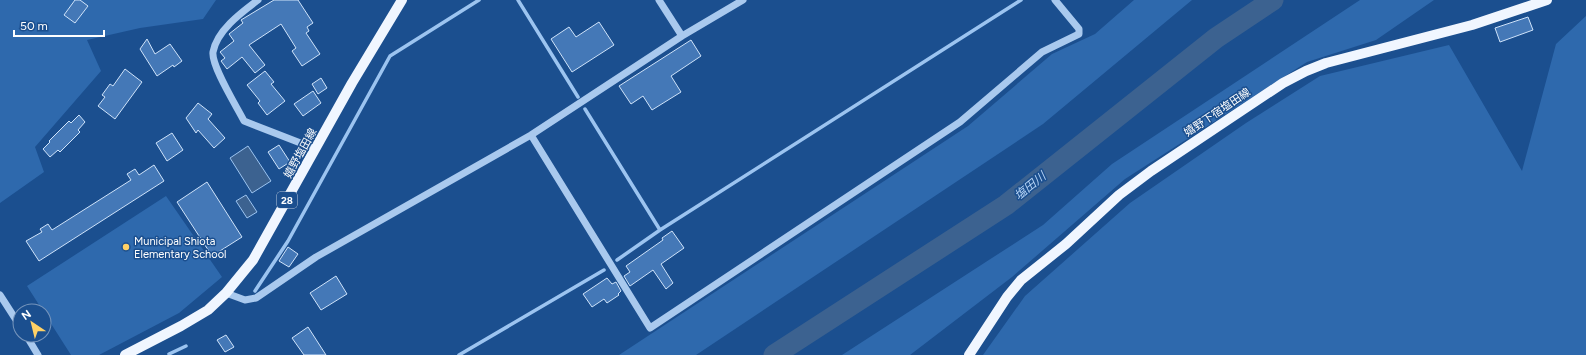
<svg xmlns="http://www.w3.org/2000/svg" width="1586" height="355" viewBox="0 0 1586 355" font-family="Figtree,'Noto Sans JP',sans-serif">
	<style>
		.green { fill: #2e69ad }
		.water { fill: #3c6290; stroke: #9cc4f0 }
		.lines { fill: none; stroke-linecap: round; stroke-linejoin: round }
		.stream { stroke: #9cc4f0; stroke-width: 3.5 }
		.river { stroke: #3c6290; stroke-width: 21 }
		.building { fill: #4478b7; stroke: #cfe3fa }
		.minor { stroke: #a9c9ee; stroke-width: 7 }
		.major { stroke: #f0f6ff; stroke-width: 10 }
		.poi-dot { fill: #ffd166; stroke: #1b4f8f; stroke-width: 1.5 }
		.labels { text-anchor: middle; stroke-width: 3; stroke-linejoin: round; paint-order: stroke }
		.shield { fill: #1b4f8f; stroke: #bbcadd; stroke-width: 1 }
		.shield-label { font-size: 10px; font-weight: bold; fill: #fff }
		.street-label { font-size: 11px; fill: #fff; stroke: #1b4f8f }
		.poi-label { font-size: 11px; fill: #fff; stroke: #1b4f8f; text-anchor: start }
		.water-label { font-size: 12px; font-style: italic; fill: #b5d3f5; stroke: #1b4f8f }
	</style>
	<rect width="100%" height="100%" fill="#1b4f8f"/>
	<path class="green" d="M0 0H216L203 19 140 28 87 40 101 71 35 147 44 172 0 203Z
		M1134 0H1192L1043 124 696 355H619L968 126 1052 54 1095 34Z
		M1360 0H1434L1376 40 1307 62 1125 179 1012 277 910 355H842L1043 225 1112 164Z
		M1586 16V355H983L1025 296 1130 203 1246 123 1320 76 1449 45 1522 171 1556 44Z
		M166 196 222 277 179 313 99 355H71L27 286Z"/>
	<path class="water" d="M248 146 271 181 252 193 230 158Z
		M246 195 257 212 247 218 236 201Z"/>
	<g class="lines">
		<path class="stream" d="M518 0 578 97
			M585 109 660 230 617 260
			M660 230 1021 0
			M255 291 288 241 390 56 479 0
			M169 354 186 346
			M459 355 604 270"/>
		<path class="river" d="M774 355 1006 205 1216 38 1273 0"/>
	</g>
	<path class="building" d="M75 0H80L88 6 75 23 64 15Z
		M274 0H298L313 23 307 27 309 31 306 33 320 54 302 66 292 51 296 48 281 24 249 45 265 65 255 73 242 57 227 69 221 61 225 58 220 52 234 41 229 34 243 23 241 20Z
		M1528 17 1533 30 1500 42 1495 28Z
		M599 22 614 45 572 72 551 39 569 27 576 37Z
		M147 39 155 54 170 44 182 61 174 67 173 65 157 76 140 49Z
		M691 40 701 56 671 76 681 92 652 110 643 96 631 104 619 86Z
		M125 69 142 82 115 119 98 106 105 97 102 95 110 84 113 86Z
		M265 71 274 82 271 84 285 101 267 115 258 103 260 101 247 85Z
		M321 78 327 88 318 94 312 84Z
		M313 91 321 103 303 116 294 104Z
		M198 103 212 114 208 119 225 138 214 148 198 130 196 133 186 118Z
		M79 115 85 122 78 130 80 132 60 152 58 150 50 157 43 149 50 142 49 141 69 121 71 123Z
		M172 133 183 150 167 161 156 143Z
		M279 145 290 162 279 169 268 152Z
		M154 165 164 181 39 261 26 241 42 232 40 229 48 224 52 230 131 180 127 174 135 169 139 175Z
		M207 182 242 237 212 256 177 202Z
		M672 231 684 248 661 264 673 283 666 289 653 270 630 286 624 276 630 272 626 266 663 240 662 238Z
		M288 247 298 254 289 267 279 261Z
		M336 276 347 294 321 310 310 293Z
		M607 278 612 284 616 282 621 291 618 294 619 295 607 303 604 299 592 307 583 294Z
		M308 327 326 355H304L292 338Z
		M226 335 234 347 225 352 217 340Z"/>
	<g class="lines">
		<path class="minor" d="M258 0C242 12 217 30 213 52 211 66 237 107 244 121L316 149
			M659 0 682 36
			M531 135 650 328 960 122 1042 52 1079 34V29L1055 0
			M226 293 245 300 256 298 316 257 531 135 682 36 743 0
			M0 295 20 326
			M26 335 38 355"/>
		<path class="major" d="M125 355 181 326 208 310 226 293 253 260 352 83 402 0
			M969 355 1007 297 1021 280 1066 244 1119 195 1151 171 1283 83 1306 71 1326 63 1472 25 1547 0"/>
	</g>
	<circle class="poi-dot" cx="126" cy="247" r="4"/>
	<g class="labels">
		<rect class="shield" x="277" y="192" width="20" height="16" rx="3"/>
		<g class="shield-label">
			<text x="287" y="204">28</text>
		</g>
		<g class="street-label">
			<text transform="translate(1217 112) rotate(-34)" y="4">嬉野下宿塩田線</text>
			<text transform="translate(300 153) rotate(-61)" y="4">嬉野塩田線</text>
		</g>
		<g class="poi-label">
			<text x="134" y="245">Municipal Shiota<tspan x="134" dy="13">Elementary School</tspan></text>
		</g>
		<g class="water-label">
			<text transform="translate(1030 186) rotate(-39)" y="4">塩田川</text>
		</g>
	</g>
	<g transform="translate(32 323) rotate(325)"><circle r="19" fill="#1b4f8f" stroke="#7695bc"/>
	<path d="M0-3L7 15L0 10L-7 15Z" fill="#ffd166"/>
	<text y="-6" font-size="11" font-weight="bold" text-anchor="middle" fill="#ffffff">N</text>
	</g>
	<path d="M14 30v6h90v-6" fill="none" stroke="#ffffff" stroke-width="2"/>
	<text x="20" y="30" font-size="12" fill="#ffffff" stroke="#1b4f8f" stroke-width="3" paint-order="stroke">50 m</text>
</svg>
